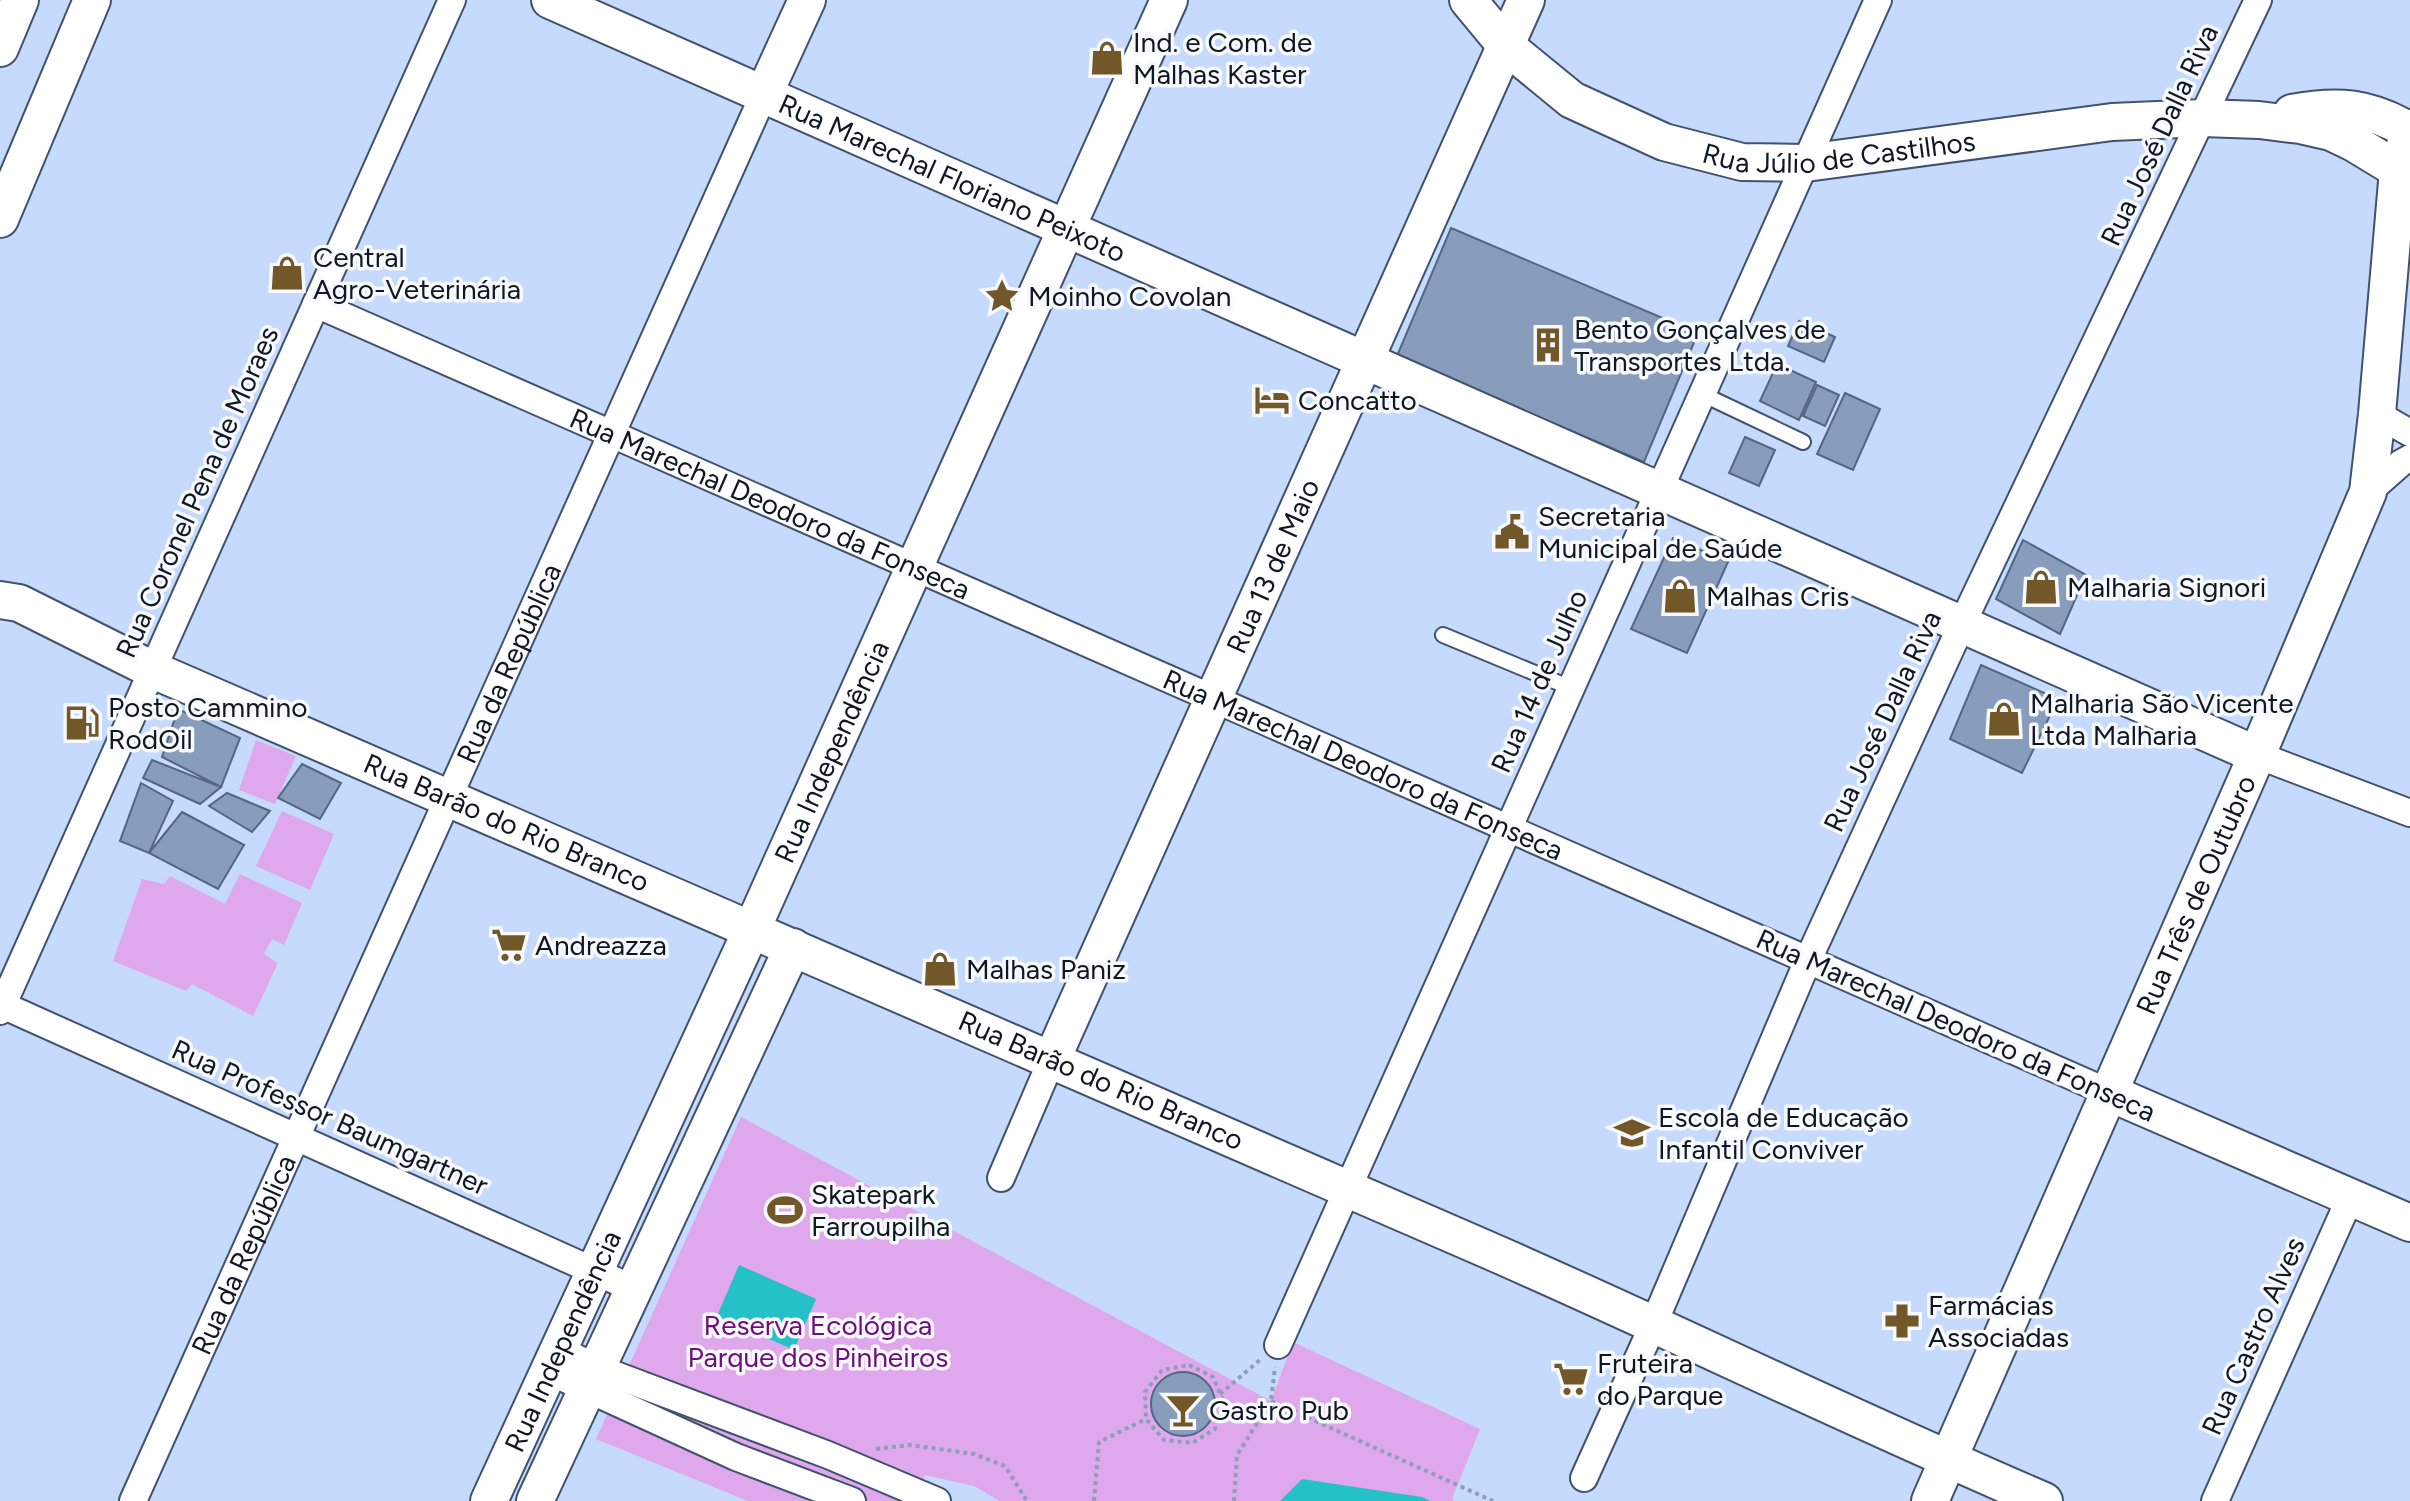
<svg xmlns="http://www.w3.org/2000/svg" width="2410" height="1501" viewBox="0 0 2410 1501" font-family="Figtree,sans-serif">
	<style>
		.green { fill: #dfa7ec }
		.water { fill: #24c1c8 }
		.building { fill: #889cbc; stroke: #536683; stroke-width: 2 }
		.lines { fill: none; stroke-linecap: round; stroke-linejoin: round }
		.lane-casing { stroke: #40526e; stroke-width: 18 }
		.street-casing { stroke: #40526e; stroke-width: 30 }
		.secondary-casing { stroke: #40526e; stroke-width: 40 }
		.path { stroke: #8d9eb9; stroke-width: 4; stroke-dasharray: 4 4; stroke-linecap: butt }
		.lane { stroke: #fff; stroke-width: 14 }
		.street { stroke: #fff; stroke-width: 26 }
		.secondary { stroke: #fff; stroke-width: 36 }
		.labels { text-anchor: middle; stroke-width: 7; stroke-linejoin: round; paint-order: stroke }
		.poi-label { font-size: 28px; fill: #0f1722; stroke: #f7f9fd; text-anchor: start }
		.street-label { font-size: 28px; fill: #0f1722; stroke: #f7f9fd }
		.park-label { font-size: 28px; fill: #6d0b7f; stroke: #f7f9fd }
	</style>
	<rect width="100%" height="100%" fill="#c5dafc"/>
	<path class="green" d="M256 740 296 756 275 804 239 790Z
		M282 811 334 834 310 890 256 866Z
		M240 874 302 903 284 945 272 939 264 954 278 963 253 1016 192 984 186 991 113 961 142 879 164 884 170 876 225 904Z
		M741 1117 1271 1401 1293 1342 1480 1429 1452 1499 1455 1501H1000L974 1486 925 1475 916 1501H748L596 1439Z"/>
	<path class="water" d="M739 1265 816 1299 794 1350 717 1316Z
		M1302 1479 1422 1497 1430 1501H1280Z"/>
	<path class="building" d="M1451 228 1698 333 1644 462 1397 356Z
		M1799 321 1835 337 1824 362 1788 346Z
		M1777 364 1816 382 1799 420 1760 401Z
		M1817 385 1839 395 1825 426 1803 416Z
		M1845 393 1880 409 1853 470 1817 454Z
		M1745 437 1775 450 1759 486 1729 473Z
		M1673 538 1728 562 1687 653 1631 629Z
		M2023 540 2086 575 2060 634 1996 599Z
		M1981 665 2058 699 2022 773 1950 739Z
		M178 709 240 738 221 787 162 757Z
		M152 760 221 787 200 804 143 778Z
		M302 764 341 783 320 819 278 798Z
		M141 783 173 801 149 853 120 841Z
		M227 793 270 811 252 832 209 806Z
		M182 812 244 845 218 889 149 853Z
		M1151 1404a32 32 0 1 1 64 0a32 32 0 1 1-64 0Z"/>
	<g class="lines">
		<g class="lane-casing">
			<path id="lane" d="M1702 394 1803 442
				M1443 635 1571 688"/>
		</g>
		<g class="street-casing">
			<g id="street">
				<path id="s1" d="M316 304 2110 1093"/>
				<path d="M2377 414 2410 433"/>
				<path d="M2368 492 2401 463 2410 458"/>
				<path d="M2257 755 2410 813"/>
				<path d="M0 1004 634 1289"/>
				<path d="M0 1011 452 0"/>
				<path d="M1001 1178 1052 1059"/>
				<path d="M1278 1345 1878 0"/>
				<path d="M558 1349 597 1368 828 1455 937 1501"/>
				<path d="M548 1371 736 1457 852 1501"/>
				<path d="M1584 1478 1654 1323 1808 960 1962 624 2258 0"/>
				<path id="s2" d="M133 1501 764 94"/>
				<path d="M2215 1501 2350 1198"/>
			</g>
		</g>
		<g class="secondary-casing">
			<g id="secondary">
				<path id="s3" d="M550 0 2257 755"/>
				<path id="s4" d="M1468 0 1506 46 1572 100 1664 142 1742 162 1806 163 2112 122 2203 118 2259 120 2300 125 2331 132 2354 143 2410 177"/>
				<path d="M0 48 20 0"/>
				<path d="M764 94 807 0"/>
				<path d="M2292 113C2338 104 2369 107 2410 131"/>
				<path d="M0 219 92 0"/>
				<path id="s5" d="M0 600 19 603 153 670C601 863 1049 1056 1495 1253 1679 1334 1859 1422 2044 1501"/>
				<path id="s6" d="M1052 1059 1526 0"/>
				<path d="M2110 1093 2410 1223"/>
				<path id="s7" d="M489 1501 752 929 1169 0"/>
				<path d="M535 1501 793 947"/>
				<path id="s8" d="M1930 1501 2257 755 2368 492 2377 414 2398 170 2410 128"/>
			</g>
		</g>
		<path class="path" d="M1189 1365 1213 1377 1224 1403 1215 1429 1192 1443 1164 1440 1146 1419 1145 1392 1162 1370Z
			M1220 1394 1261 1359
			M1271 1401 1493 1501
			M876 1449 910 1445 974 1454 1005 1466 1027 1501
			M1094 1501 1099 1442 1146 1419
			M1234 1501 1237 1455 1271 1401 1275 1367"/>
		<use href="#lane" class="lane"/>
		<use href="#street" class="street"/>
		<use href="#secondary" class="secondary"/>
	</g>
	<defs>
		<g id="shop-bare" transform="scale(2.76)"><path d="M-5-2.5h2.3a2.7 3.5 0 0 1 5.4 0H5L5.5 6h-11ZM-1.5-2.5h3a1.5 2.3 0 0 0-3 0Z" fill="#725829" stroke="#f7f9fd" stroke-width="2.5" paint-order="stroke"/></g>
		<g id="sight-bare" transform="scale(2.76)"><path d="M0-6L1.8-2.2L6-1.7L2.9 1.2L3.7 5.4L0 3.3L-3.7 5.4L-2.9 1.2L-6-1.7L-1.8-2.2Z" fill="#725829" stroke="#f7f9fd" stroke-width="2.5" paint-order="stroke"/></g>
		<g id="building-bare" transform="scale(2.76)"><path d="M-4-6H4V6H1V3H-1V6H-4ZM-2.5-4.3h1.7v1.8h-1.7ZM.8-4.3h1.7v1.8H.8ZM-2.5-1h1.7V.8h-1.7ZM.8-1h1.7V.8H.8Z" fill="#725829" stroke="#f7f9fd" stroke-width="2.5" paint-order="stroke"/></g>
		<g id="hotel-bare" transform="scale(2.76)"><path d="M-6-4.5h1.5V1H6V5H4.5V3h-9V5H-6ZM-4 0a1.8 1.8 0 1 1 3.6 0ZM.5 0V-2.5h3Q6-2.5 6 0Z" fill="#725829" stroke="#f7f9fd" stroke-width="2.5" paint-order="stroke"/></g>
		<g id="civic-bare" transform="scale(2.76)"><path d="M-.6-6.5H3V-4.5H.6V-3L4-1V1h2V6H-6V1h2V-1L-.6-3ZM-1.2 2.5V6h2.4V2.5Z" fill="#725829" stroke="#f7f9fd" stroke-width="2.5" paint-order="stroke"/></g>
		<g id="fuel-bare" transform="scale(2.76)"><path d="M-5.5-6h7V0h2V4h1.3V-2.5L3-4.5l.8-.8L6-3V5H2.5V1h-1V6h-7ZM-4.2-4.7v3.2H.2V-4.7Z" fill="#725829" stroke="#f7f9fd" stroke-width="2.5" paint-order="stroke"/></g>
		<g id="supermarket-bare" transform="scale(2.76)"><path d="M-6-5.5h2.5l.6 2H6L4.5 2H-2.5L-4.4-4H-6ZM-1.5 3.2a1.3 1.3 0 1 0 .1 0ZM3 3.2a1.3 1.3 0 1 0 .1 0Z" fill="#725829" stroke="#f7f9fd" stroke-width="2.5" paint-order="stroke"/></g>
		<g id="school-bare" transform="scale(2.76)"><path d="M0-5L7-2L0 1L-7-2ZM-4 1L0 2.5L4 1V4Q0 6-4 4Z" fill="#725829" stroke="#f7f9fd" stroke-width="2.5" paint-order="stroke"/></g>
		<g id="stadium-bare" transform="scale(2.76)"><path d="M0-5a6.5 5 0 1 0 0 10a6.5 5 0 1 0 0-10ZM-3.5-1.8h7v3.6h-7Z" fill="#725829" stroke="#f7f9fd" stroke-width="2.5" paint-order="stroke"/></g>
		<g id="pharmacy-bare" transform="scale(2.76)"><path d="M-2-6h4v4h4v4h-4v4h-4v-4h-4v-4h4Z" fill="#725829" stroke="#f7f9fd" stroke-width="2.5" paint-order="stroke"/></g>
		<g id="bar-bare" transform="scale(2.76)"><path d="M-6-5H6L.8 .8V4.5H3.5V6h-7V4.5H-.8V.8Z" fill="#725829" stroke="#f7f9fd" stroke-width="2.5" paint-order="stroke"/></g>
	</defs>
	<g fill-rule="evenodd">
		<use href="#shop-bare" x="1107" y="58"/>
		<use href="#shop-bare" x="287" y="273"/>
		<use href="#sight-bare" x="1002" y="296"/>
		<use href="#building-bare" x="1548" y="345"/>
		<use href="#hotel-bare" x="1272" y="400"/>
		<use href="#civic-bare" x="1512" y="532"/>
		<use href="#shop-bare" x="2041" y="587"/>
		<use href="#shop-bare" x="1680" y="596"/>
		<use href="#shop-bare" x="2004" y="719"/>
		<use href="#fuel-bare" x="82" y="723"/>
		<use href="#supermarket-bare" x="509" y="945"/>
		<use href="#shop-bare" x="940" y="969"/>
		<use href="#school-bare" x="1632" y="1133"/>
		<use href="#stadium-bare" x="785" y="1210"/>
		<use href="#pharmacy-bare" x="1902" y="1321"/>
		<use href="#supermarket-bare" x="1571" y="1379"/>
		<use href="#bar-bare" x="1183" y="1410"/>
	</g>
	<g class="labels">
		<g class="poi-label">
			<text x="1133" y="52">Ind. e Com. de<tspan x="1133" dy="32">Malhas Kaster</tspan></text>
			<text x="313" y="267">Central<tspan x="313" dy="32">Agro-Veterinária</tspan></text>
			<text x="1028" y="306">Moinho Covolan</text>
			<text x="1574" y="339">Bento Gonçalves de<tspan x="1574" dy="32">Transportes Ltda.</tspan></text>
			<text x="1298" y="410">Concatto</text>
			<text x="1538" y="526">Secretaria<tspan x="1538" dy="32">Municipal de Saúde</tspan></text>
			<text x="2067" y="597">Malharia Signori</text>
			<text x="1706" y="606">Malhas Cris</text>
			<text x="2030" y="713">Malharia São Vicente<tspan x="2030" dy="32">Ltda Malharia</tspan></text>
			<text x="108" y="717">Posto Cammino<tspan x="108" dy="32">RodOil</tspan></text>
			<text x="535" y="955">Andreazza</text>
			<text x="966" y="979">Malhas Paniz</text>
			<text x="1658" y="1127">Escola de Educação<tspan x="1658" dy="32">Infantil Conviver</tspan></text>
			<text x="811" y="1204">Skatepark<tspan x="811" dy="32">Farroupilha</tspan></text>
			<text x="1928" y="1315">Farmácias<tspan x="1928" dy="32">Associadas</tspan></text>
			<text x="1597" y="1373">Fruteira<tspan x="1597" dy="32">do Parque</tspan></text>
			<text x="1209" y="1420">Gastro Pub</text>
		</g>
		<g class="street-label">
			<text transform="translate(2159 135) rotate(-65)" y="10">Rua José Dalla Riva</text>
			<text dy="10" stroke="none"><textPath href="#s4" startOffset="424">Rua Júlio de Castilhos</textPath></text>
			<text dy="10" stroke="none"><textPath href="#s3" startOffset="440">Rua Marechal Floriano Peixoto</textPath></text>
			<text transform="translate(197 492) rotate(-66)" y="10">Rua Coronel Pena de Moraes</text>
			<text dy="10" stroke="none"><textPath href="#s1" startOffset="496">Rua Marechal Deodoro da Fonseca</textPath></text>
			<text dy="10" stroke="none"><textPath href="#s6" startOffset="540">Rua 13 de Maio</textPath></text>
			<text dy="10" stroke="none"><textPath href="#s2" startOffset="918">Rua da República</textPath></text>
			<text transform="translate(1539 681) rotate(-66)" y="10">Rua 14 de Julho</text>
			<text transform="translate(1882 721) rotate(-65)" y="10">Rua José Dalla Riva</text>
			<text dy="10" stroke="none"><textPath href="#s7" startOffset="824">Rua Independência</textPath></text>
			<text dy="10" stroke="none"><textPath href="#s1" startOffset="1144">Rua Marechal Deodoro da Fonseca</textPath></text>
			<text dy="10" stroke="none"><textPath href="#s5" startOffset="554">Rua Barão do Rio Branco</textPath></text>
			<text dy="10" stroke="none"><textPath href="#s8" startOffset="662">Rua Três de Outubro</textPath></text>
			<text transform="translate(1956 1025) rotate(24)" y="10">Rua Marechal Deodoro da Fonseca</text>
			<text dy="10" stroke="none"><textPath href="#s5" startOffset="1202">Rua Barão do Rio Branco</textPath></text>
			<text transform="translate(330 1117) rotate(24)" y="10">Rua Professor Baumgartner</text>
			<text dy="10" stroke="none"><textPath href="#s2" startOffset="270">Rua da República</textPath></text>
			<text transform="translate(2253 1336) rotate(-66)" y="10">Rua Castro Alves</text>
			<text dy="10" stroke="none"><textPath href="#s7" startOffset="176">Rua Independência</textPath></text>
		</g>
		<g class="park-label">
			<text x="818" y="1335">Reserva Ecológica<tspan x="818" dy="32">Parque dos Pinheiros</tspan></text>
		</g>
	</g>
</svg>
